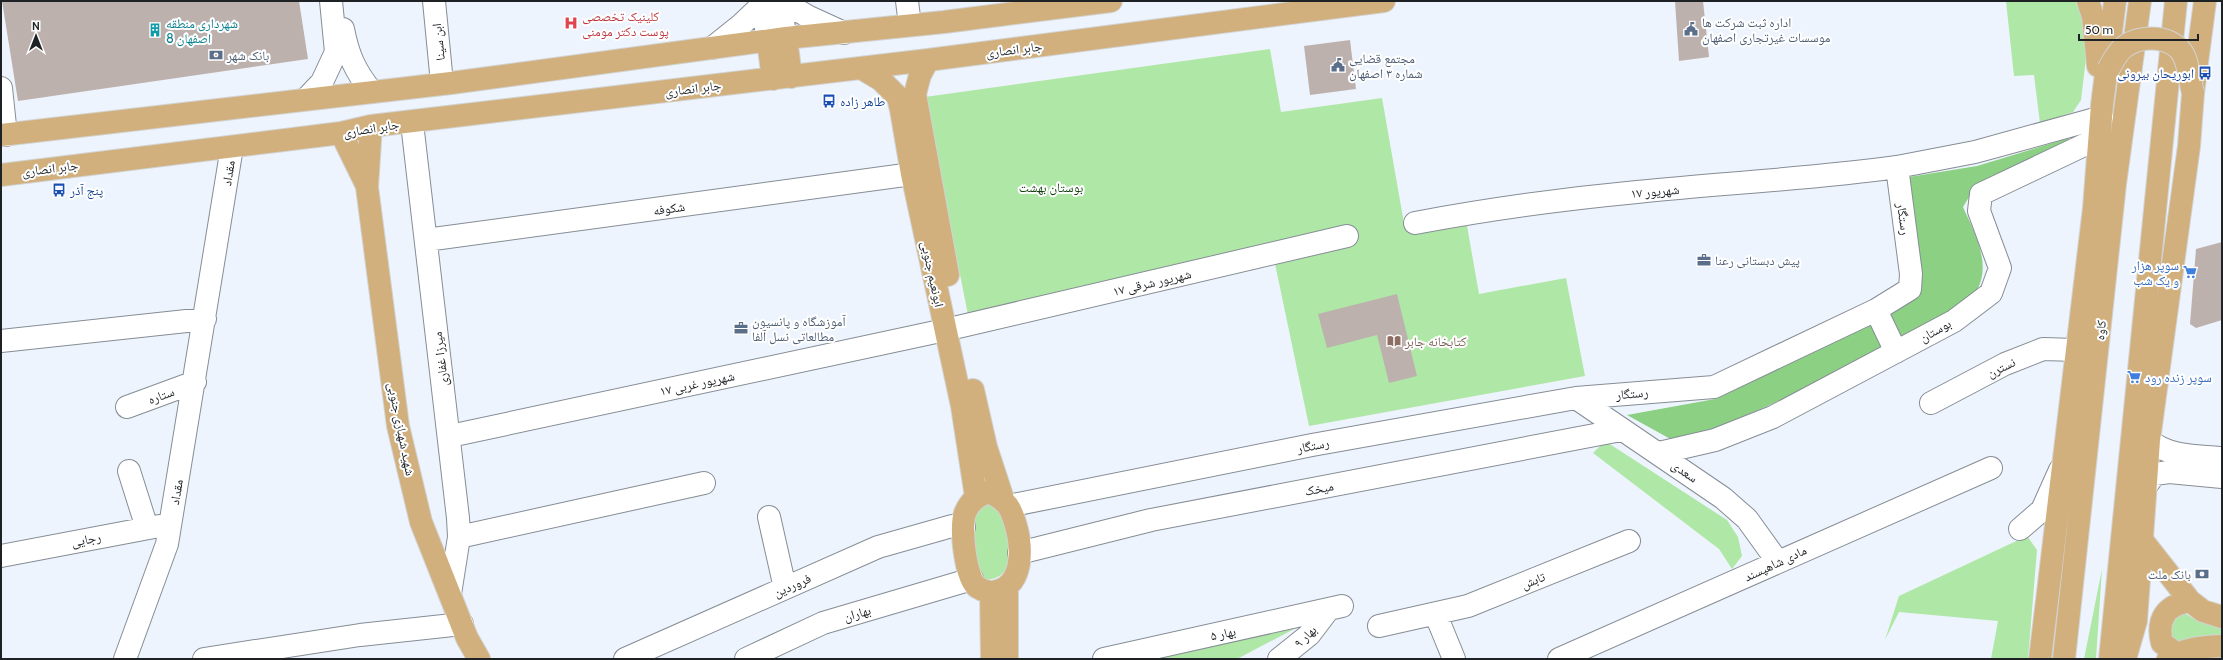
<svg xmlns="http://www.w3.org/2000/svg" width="2223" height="660" viewBox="0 0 2223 660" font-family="Cabin,'Noto Naskh Arabic',sans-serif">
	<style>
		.green { fill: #afe7a7 }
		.forest { fill: #8bd083 }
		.building { fill: #bdb1ae }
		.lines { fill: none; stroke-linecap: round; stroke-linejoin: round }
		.minor-casing { stroke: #868d95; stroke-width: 24 }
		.major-casing { stroke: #d2d3d3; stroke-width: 24 }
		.minor { stroke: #fff; stroke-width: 22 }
		.major { stroke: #d1b07d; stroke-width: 22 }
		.major-bridge-casing { stroke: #d2d3d3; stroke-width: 24; stroke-linecap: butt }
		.major-bridge { stroke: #d1b07d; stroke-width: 22 }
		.labels { text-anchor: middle; stroke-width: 4; stroke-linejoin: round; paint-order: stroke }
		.health-label { font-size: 13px; fill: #be3a42; stroke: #fff; text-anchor: start }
		.service-label { font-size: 13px; fill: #4e5e75; stroke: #fff; text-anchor: start }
		.culture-label { font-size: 13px; fill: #0d838f; stroke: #fff; text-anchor: start }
		.street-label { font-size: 13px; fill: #1f2225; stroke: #fff }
		.transit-label { font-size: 13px; fill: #164399; stroke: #fff; text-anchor: start }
		.park-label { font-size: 13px; fill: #113f0c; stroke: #fff }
		.shop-label { font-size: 13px; fill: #366cbe; stroke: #fff; text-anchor: end }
		.education-label { font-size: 13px; fill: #785e54; stroke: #fff; text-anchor: start }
	</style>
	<rect width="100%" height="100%" fill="#edf4fd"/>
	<path class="green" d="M2006 1H2077L2083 14 2086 58 2081 100 2073 112 2040 123 2034 75 2014 76Z
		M1270 49 1281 112 1382 98 1405 229 1466 220 1479 294 1566 278 1585 376 1309 426 1274 259 968 315 925 97Z
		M1605 441 1727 520 1738 537 1742 556 1732 569 1719 549 1593 453Z
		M992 502 1000 506C1007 532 1025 580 982 580L974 573V510Z
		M2027 536 2037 550 2028 659H1991L1998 621 1899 612 1885 640 1899 596Z
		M2102 569 2096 659H2084Z
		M2183 612 2197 621 2222 627V636C2206 634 2193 638 2178 644L2170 638C2171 624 2171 619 2183 612Z
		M1296 628 1237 659H1155Z"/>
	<path class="forest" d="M2069 138 2063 149 1975 187 1963 207C1974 232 1992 263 1977 290 1967 307 1933 320 1916 329 1840 371 1757 417 1674 441L1627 415 1715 399 1883 319 1917 295 1909 177 1977 166Z"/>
	<path class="building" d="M2 1H299L308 59 18 101Z
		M1675 1H1703L1709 57 1679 61Z
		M1350 40 1356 89 1310 95 1304 46Z
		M2222 242V320L2196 328 2190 324 2196 249Z
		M1397 294 1417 376 1389 383 1377 335 1327 348 1318 314Z"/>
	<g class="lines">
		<g class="minor-casing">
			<path id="minor" d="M434 1 442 83
				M762 1 768 41
				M779 1 786 38
				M781 1 809 17 844 33
				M907 1 910 25
				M343 29C348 55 355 71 372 92
				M712 48 742 24 763 4
				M1 88 6 135
				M306 99 322 82 336 52 331 1
				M412 123 458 518 459 537 450 594
				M1415 223C1489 209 1563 199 1637 192 1724 183 1811 179 1897 167
				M426 240 912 174
				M1876 310 1896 352
				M1 341 205 319
				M1576 398 1723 498 1747 519 1778 562
				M1931 403 2005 364 2043 349 2076 350
				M127 407 195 382
				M450 436 945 330 1347 236
				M2149 440C2167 457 2198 456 2222 458
				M1659 453 1715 440 1773 417 1954 321 1991 293 2000 268 1979 211 1981 194 2101 137
				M129 471 147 528
				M2145 487 2155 474 2169 472 2222 477
				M1008 506 1312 445 1576 398 1714 387 1876 310 1910 289 1911 274 1897 167 1975 152 2102 117
				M769 517 785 588
				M2020 529 2042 510 2060 470
				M459 537 704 483
				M1019 553 1151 520 1621 430
				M1 556 170 524
				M1436 615 1454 659
				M1379 626 1468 606 1629 541
				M125 659 167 544 232 147
				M204 659 360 635 462 624
				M625 659 878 547 952 526 964 527
				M746 659 823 623 972 579
				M1104 659 1342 606
				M1279 659 1309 635 1328 610
				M1559 659 1991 468"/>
		</g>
		<g class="major-casing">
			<path id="major" d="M2088 1 2093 17 2098 66
				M786 38 791 77
				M768 41 773 79
				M928 60 920 75 915 94 948 275
				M861 68 881 80 898 97 901 110 912 174 962 406 976 497
				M371 126 367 187 398 426 421 522 467 638 479 659
				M341 133 365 182
				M1 135 451 83 786 38 944 22 1111 1
				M1 175 341 133 371 126 928 60 1384 1
				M973 390 986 447 1003 499
				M989 492C1007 501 1011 507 1016 526 1022 547 1024 584 997 591 991 593 983 591 977 587 965 577 960 527 965 513 970 501 977 496 989 492Z
				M2142 540 2190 601 2203 611 2222 617
				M1007 589V659
				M991 593 992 659
				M2177 654 2162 643C2156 619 2166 605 2190 601
				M2040 659 2094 208 2102 105 2115 1
				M2064 659 2115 184 2140 1
				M2110 659 2176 1
				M2125 659 2136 621 2149 440 2189 146 2193 93 2205 1
				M2168 659C2185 648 2202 647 2222 646"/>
		</g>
		<use href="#minor" class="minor"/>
		<use href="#major" class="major"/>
		<g class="major-bridge-casing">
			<path id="major-bridge" d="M2108 70C2112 63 2117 52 2124 47 2141 34 2174 35 2184 56 2189 67 2190 81 2193 93"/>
		</g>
		<use href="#major-bridge" class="major-bridge"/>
	</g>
	<defs>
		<g id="hospital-bare" transform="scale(1.08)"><path d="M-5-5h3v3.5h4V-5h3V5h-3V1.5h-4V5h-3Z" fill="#e0444e" stroke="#fff" stroke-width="2.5" paint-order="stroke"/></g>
		<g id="civic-bare" transform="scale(1.08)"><path d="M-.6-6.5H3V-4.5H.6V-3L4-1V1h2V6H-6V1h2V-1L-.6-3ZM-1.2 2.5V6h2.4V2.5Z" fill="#5c6f8a" stroke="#fff" stroke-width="2.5" paint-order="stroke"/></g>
		<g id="building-bare" transform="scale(1.08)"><path d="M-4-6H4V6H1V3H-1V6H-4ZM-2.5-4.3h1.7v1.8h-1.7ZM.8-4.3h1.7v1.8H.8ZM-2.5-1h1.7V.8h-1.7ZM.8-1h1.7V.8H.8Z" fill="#0f9aa8" stroke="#fff" stroke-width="2.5" paint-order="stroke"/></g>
		<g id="bank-bare" transform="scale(1.08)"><path d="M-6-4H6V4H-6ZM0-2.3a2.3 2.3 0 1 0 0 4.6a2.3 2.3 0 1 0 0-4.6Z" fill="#5c6f8a" stroke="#fff" stroke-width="2.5" paint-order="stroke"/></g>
		<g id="bus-bare" transform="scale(1.08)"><path d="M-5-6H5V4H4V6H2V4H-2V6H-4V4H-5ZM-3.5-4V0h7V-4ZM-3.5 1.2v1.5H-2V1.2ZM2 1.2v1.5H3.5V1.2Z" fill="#1a4fb4" stroke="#fff" stroke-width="2.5" paint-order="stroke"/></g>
		<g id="office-bare" transform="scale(1.08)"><path d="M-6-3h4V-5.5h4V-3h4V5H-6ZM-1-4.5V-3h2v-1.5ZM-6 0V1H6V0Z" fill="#5c6f8a" stroke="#fff" stroke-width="2.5" paint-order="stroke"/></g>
		<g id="supermarket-bare" transform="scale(1.08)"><path d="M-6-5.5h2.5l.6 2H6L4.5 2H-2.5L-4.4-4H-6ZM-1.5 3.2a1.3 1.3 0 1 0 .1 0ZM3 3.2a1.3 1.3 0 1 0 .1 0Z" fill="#3f7fe0" stroke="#fff" stroke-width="2.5" paint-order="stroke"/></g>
		<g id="library-bare" transform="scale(1.08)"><path d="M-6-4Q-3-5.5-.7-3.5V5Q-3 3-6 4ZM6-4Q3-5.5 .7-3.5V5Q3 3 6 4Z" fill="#8d6e63" stroke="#fff" stroke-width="2.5" paint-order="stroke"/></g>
	</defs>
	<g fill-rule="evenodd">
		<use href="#hospital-bare" x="571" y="23"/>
		<use href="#civic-bare" x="1691" y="29"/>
		<use href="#building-bare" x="155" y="30"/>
		<use href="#bank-bare" x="216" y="55"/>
		<use href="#civic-bare" x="1338" y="65"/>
		<use href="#bus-bare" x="2205" y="73"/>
		<use href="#bus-bare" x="829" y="101"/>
		<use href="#bus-bare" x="59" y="190"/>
		<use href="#office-bare" x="1704" y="260"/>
		<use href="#supermarket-bare" x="2190" y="272"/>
		<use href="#office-bare" x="741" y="328"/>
		<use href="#library-bare" x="1394" y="341"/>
		<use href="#supermarket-bare" x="2134" y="377"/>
		<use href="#bank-bare" x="2202" y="574"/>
	</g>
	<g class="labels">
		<g class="health-label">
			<text x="582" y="21">کلینیک تخصصی<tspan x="582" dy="15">پوست دکتر مومنی</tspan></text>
		</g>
		<g class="service-label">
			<text x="1702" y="27">اداره ثبت شرکت ها<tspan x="1702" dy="15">موسسات غیرتجاری اصفهان</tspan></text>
			<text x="227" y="60">بانک شهر</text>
			<text x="1349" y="63">مجتمع قضایی<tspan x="1349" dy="15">شماره ۳ اصفهان</tspan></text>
			<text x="1715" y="265">پیش دبستانی رعنا</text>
			<text x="752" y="326">آموزشگاه و پانسیون<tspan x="752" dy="15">مطالعاتی نسل آلفا</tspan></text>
			<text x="2191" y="579" text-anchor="end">بانک ملت</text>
		</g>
		<g class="culture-label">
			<text x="166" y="28">شهرداری منطقه<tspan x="166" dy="15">8 اصفهان</tspan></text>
		</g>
		<g class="street-label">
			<text transform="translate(438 42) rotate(-96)" y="5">ابن سینا</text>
			<text transform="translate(1014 49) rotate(-7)" y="5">جابر انصاری</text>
			<text transform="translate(693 88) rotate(-7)" y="5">جابر انصاری</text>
			<text transform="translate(371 128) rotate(-9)" y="5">جابر انصاری</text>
			<text transform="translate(50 168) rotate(-7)" y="5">جابر انصاری</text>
			<text transform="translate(228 173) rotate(-81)" y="5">مقداد</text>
			<text transform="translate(1655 191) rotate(-5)" y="5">۱۷ شهریور</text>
			<text transform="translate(669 208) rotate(-8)" y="5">شکوفه</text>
			<text transform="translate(1904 219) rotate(82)" y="5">رستگار</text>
			<text transform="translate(933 274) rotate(78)" y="5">ابونعیم جنوبی</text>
			<text transform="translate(1152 282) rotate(-13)" y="5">۱۷ شهریور شرقی</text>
			<text transform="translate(1935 330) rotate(-29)" y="5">بوستان</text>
			<text transform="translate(2100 330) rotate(-84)" y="5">کاوه</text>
			<text transform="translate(440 359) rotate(-97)" y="5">میرزا غفاری</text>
			<text transform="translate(2001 367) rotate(-25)" y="5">نسترن</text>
			<text transform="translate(697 383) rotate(-12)" y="5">۱۷ شهریور غربی</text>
			<text transform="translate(1632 393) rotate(-5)" y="5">رستگار</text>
			<text transform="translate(161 395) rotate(-20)" y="5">ستاره</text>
			<text transform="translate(402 429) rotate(79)" y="5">شهید شهبازی جنوبی</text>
			<text transform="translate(1313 445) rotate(-11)" y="5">رستگار</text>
			<text transform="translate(1685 471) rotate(35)" y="5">سعدی</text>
			<text transform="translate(1319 488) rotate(-11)" y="5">میخک</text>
			<text transform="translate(176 492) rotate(-80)" y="5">مقداد</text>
			<text transform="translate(86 539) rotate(-11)" y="5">رجایی</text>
			<text transform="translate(1775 563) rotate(-25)" y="5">مادی شاهپسند</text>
			<text transform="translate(1533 580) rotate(-22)" y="5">تابش</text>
			<text transform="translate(792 585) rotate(-24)" y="5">فروردین</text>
			<text transform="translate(857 613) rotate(-16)" y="5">بهاران</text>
			<text transform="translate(1223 633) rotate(-12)" y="5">بهار ۵</text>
			<text transform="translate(1305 636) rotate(-44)" y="5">بهار ۹</text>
		</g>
		<g class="transit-label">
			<text x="2194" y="78" text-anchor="end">ابوریحان بیرونی</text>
			<text x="840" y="106">طاهر زاده</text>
			<text x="70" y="195">پنج آذر</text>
		</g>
		<g class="park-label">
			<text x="1051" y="192">بوستان بهشت</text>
		</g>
		<g class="shop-label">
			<text x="2179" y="270">سوپر هزار<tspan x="2179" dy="15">و یک شب</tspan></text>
			<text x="2145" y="382" text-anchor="start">سوپر زنده رود</text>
		</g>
		<g class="education-label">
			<text x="1405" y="346">کتابخانه جابر</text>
		</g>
	</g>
	<rect width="2223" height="660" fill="none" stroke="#1f2225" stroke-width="4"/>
	<g transform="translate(36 36)" stroke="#ffffff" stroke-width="3" paint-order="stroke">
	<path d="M0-3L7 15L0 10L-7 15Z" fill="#1f2225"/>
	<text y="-6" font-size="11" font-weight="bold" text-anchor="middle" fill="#1f2225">N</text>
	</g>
	<path d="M2079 34v6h119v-6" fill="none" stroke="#1f2225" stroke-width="2"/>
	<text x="2085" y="34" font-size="12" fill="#1f2225" stroke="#ffffff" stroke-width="3" paint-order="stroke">50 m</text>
</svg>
